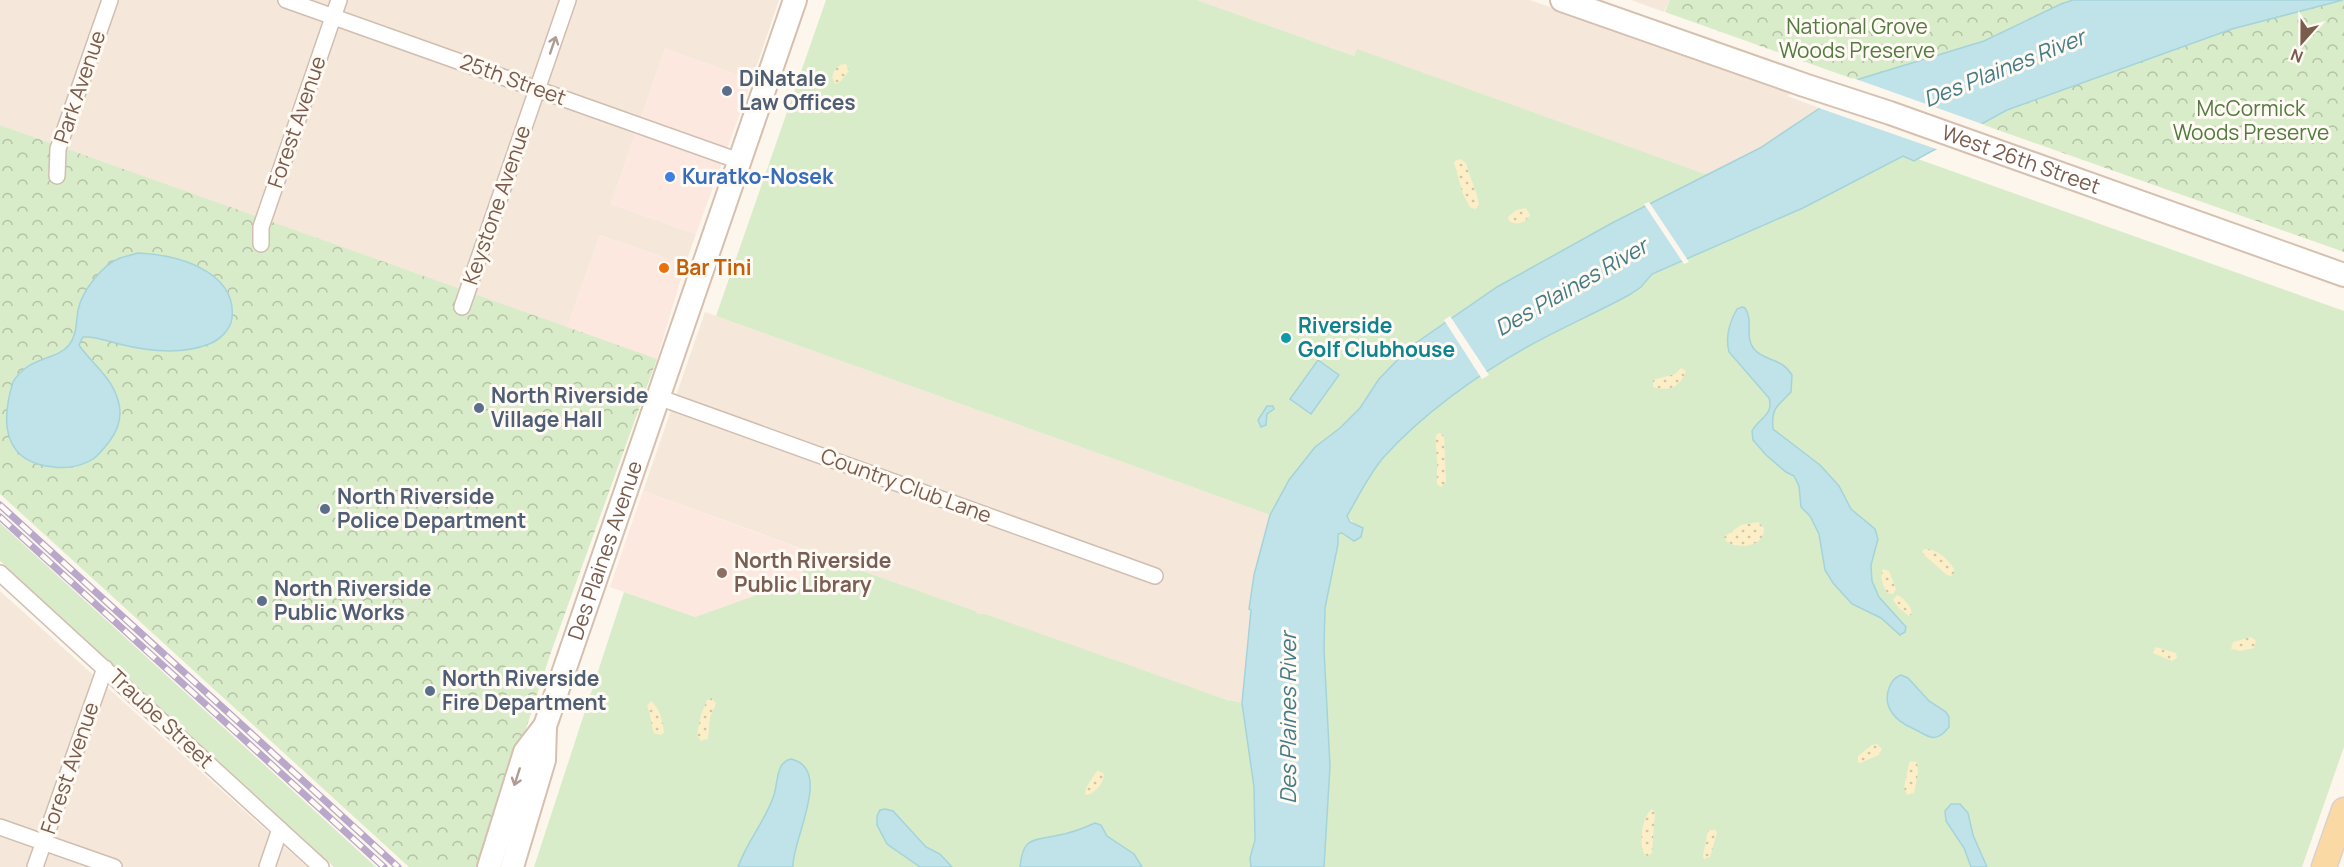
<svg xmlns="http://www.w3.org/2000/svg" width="2344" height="867" viewBox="0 0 2344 867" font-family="Manrope,sans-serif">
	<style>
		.residential { fill: #f5e8da }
		.commercial { fill: #fde8e0 }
		.grass { fill: #d8ecc9 }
		.sand { fill: url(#sand-dots) }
		.park { fill: url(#park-crowns) }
		.water { fill: #bfe3e8; stroke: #a5d3da; stroke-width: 1.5 }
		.pier { fill: #fdf6ec }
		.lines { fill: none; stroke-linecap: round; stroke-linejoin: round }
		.street-casing { stroke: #d1beb0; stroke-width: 18 }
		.secondary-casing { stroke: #d6c0b0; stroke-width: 26 }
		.primary-casing { stroke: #dad1cd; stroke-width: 27 }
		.street { stroke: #fff; stroke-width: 15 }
		.secondary { stroke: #fff; stroke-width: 22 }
		.primary { stroke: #fbd9a5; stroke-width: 24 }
		.rail-casing { stroke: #b9a8c9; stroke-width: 7 }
		.rail { stroke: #fffaf3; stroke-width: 4.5; stroke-dasharray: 14; stroke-linecap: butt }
		.oneway { stroke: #af9d94 }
		.service-dot { fill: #5c6f8a; stroke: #fffaf3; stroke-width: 2 }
		.shop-dot { fill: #3f7fe0; stroke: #fffaf3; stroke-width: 2 }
		.food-dot { fill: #e8710a; stroke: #fffaf3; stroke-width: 2 }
		.culture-dot { fill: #0f9aa8; stroke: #fffaf3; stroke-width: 2 }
		.education-dot { fill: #8d6e63; stroke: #fffaf3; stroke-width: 2 }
		.labels { text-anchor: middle; stroke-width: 6; stroke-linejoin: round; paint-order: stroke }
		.park-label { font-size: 21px; fill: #537a41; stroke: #fffaf3 }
		.service-label { font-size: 21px; font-weight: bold; fill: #4e5e75; stroke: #fffaf3; text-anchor: start }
		.street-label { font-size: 21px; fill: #7a5c4d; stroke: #fffaf3 }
		.shop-label { font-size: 21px; font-weight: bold; fill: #366cbe; stroke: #fffaf3; text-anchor: start }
		.food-label { font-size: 21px; font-weight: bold; fill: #c56008; stroke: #fffaf3; text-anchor: start }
		.culture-label { font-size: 21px; font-weight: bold; fill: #0d838f; stroke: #fffaf3; text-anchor: start }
		.education-label { font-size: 21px; font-weight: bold; fill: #785e54; stroke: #fffaf3; text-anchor: start }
		.water-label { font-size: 22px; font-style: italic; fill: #437c86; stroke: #fffaf3 }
	</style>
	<defs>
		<pattern id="sand-dots" width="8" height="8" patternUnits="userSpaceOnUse" patternTransform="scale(1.5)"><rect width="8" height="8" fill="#fcefc7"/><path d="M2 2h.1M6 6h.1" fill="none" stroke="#d1c5a4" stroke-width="1.8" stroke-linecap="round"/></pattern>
		<pattern id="park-crowns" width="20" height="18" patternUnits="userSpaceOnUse" patternTransform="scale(1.5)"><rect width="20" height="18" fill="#d8ecc9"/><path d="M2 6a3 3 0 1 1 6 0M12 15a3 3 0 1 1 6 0" fill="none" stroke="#b4c2a5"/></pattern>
	</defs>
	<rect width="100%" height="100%" fill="#fdf6ec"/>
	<path class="residential" d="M0 0H779L752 80 665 49 611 204 696 234 685 265 600 235 567 328 0 125Z
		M1197 0H1530L1791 93 1787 96 1820 108 1760 148 1708 175 1357 50 1354 56Z
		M1631 0H1670L1664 12Z
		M705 312 1270 515 1249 609 1251 610 1242 703 1232 700 1230 701 978 614 974 611 643 491Z
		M0 591 307 867H0Z"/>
	<path class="commercial" d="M665 49 752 80 696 234 611 204Z
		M600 235 685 265 657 359 567 328Z
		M643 491 810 552 801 579 695 617 610 587Z"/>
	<path class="grass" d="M826 0H1197L1354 56 1357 49 1708 175 1612 223 1497 287 1410 347 1379 379 1360 408 1340 428 1315 447 1289 480 1270 515 716 316Z
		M1903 156 1914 161 1918 159 2344 311V747L2302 867H1324L1330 766 1324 650 1325 608 1338 544V534L1342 533 1354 541 1355 524 1346 516C1358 497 1368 476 1383 459 1421 415 1477 375 1527 347 1561 328 1596 313 1629 295L1641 287 1652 274 1803 208Z
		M0 523 376 867H334L0 561Z
		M810 552 975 611 978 614H985L1230 701 1231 700 1242 703 1254 787 1255 840 1250 858 1251 867H534L624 592 695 617 801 579Z"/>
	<path class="sand" d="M842 64H846L849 71 840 82 835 84 832 77 835 69Z
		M1460 159 1466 163C1469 177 1478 192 1479 206L1475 209 1470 207 1463 194 1454 163 1456 160Z
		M1526 208 1530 215C1525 223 1517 226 1509 221L1508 217 1516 210Z
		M1681 368 1686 371C1681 387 1668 392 1653 387V380L1675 374Z
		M1439 433 1444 436 1446 482 1441 487 1437 484C1436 476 1438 469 1437 462 1437 453 1435 445 1436 435Z
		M1758 522 1764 528C1765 547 1738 550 1726 541L1724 537 1741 525Z
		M1925 549C1937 549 1948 559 1954 569V573L1951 576 1947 575 1924 555 1922 551Z
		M1883 569 1889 571 1896 589 1893 594 1887 593C1883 584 1879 578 1883 569Z
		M1897 595C1904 598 1911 606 1912 614L1909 616 1899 608 1893 600Z
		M2251 637 2256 641 2254 648 2240 651 2231 649 2233 642Z
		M2156 647 2176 653 2177 658 2172 661 2153 653Z
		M712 698 716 704 710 717 708 739 701 741 697 735 701 715 707 700Z
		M651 701C660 708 663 722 664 733L661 735 654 733C651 724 651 715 647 706Z
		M1877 744 1882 749 1879 755 1860 763 1858 762V756L1872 745Z
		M1911 761 1917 762 1918 773 1914 793 1907 795 1904 788 1909 763Z
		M1097 770 1104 774C1104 783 1095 793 1087 795L1085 794 1086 788Z
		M1652 809 1655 813 1652 853 1648 856 1645 855C1638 845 1642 816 1652 809Z
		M1708 830H1715L1717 833 1710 857 1704 859 1703 856Z"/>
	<path class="park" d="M1670 0H2073L2061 4 1984 41 1856 80 1665 12Z
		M2344 0V252L1981 124 2007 110 2232 29Z
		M0 125 657 359 550 655 481 867H409L0 494Z"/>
	<path class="water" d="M2073 0H2343L2232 29 2007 110 1914 161 1903 156 1803 208 1652 274 1641 287 1629 295C1596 313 1561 328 1527 347 1477 375 1421 415 1383 458 1368 476 1358 497 1347 516L1350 522 1363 528 1361 537 1354 541 1342 533 1338 534V544L1325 608 1324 650 1330 766 1324 867H1251L1250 858 1255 840 1254 787 1242 703 1251 610 1249 609 1254 575 1270 515 1289 480 1315 447 1340 428 1360 408 1379 379 1410 347 1497 287 1612 223 1760 148 1820 108 1856 80 1984 41 2061 4Z
		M138 253C174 254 237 270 232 318 231 329 220 340 209 344 182 355 147 351 119 344 108 341 95 336 83 337L79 345C92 364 111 376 118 400 123 416 119 429 109 442 104 448 99 455 93 459 82 466 67 469 54 467 4 463 0 424 13 382 28 356 56 361 69 345 77 335 76 322 78 310 82 291 102 265 120 258 126 256 132 255 138 253Z
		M1742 307 1745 308C1754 321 1744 337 1754 349 1765 362 1781 357 1792 375L1791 392C1778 406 1771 407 1773 429L1820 465 1839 486 1851 509 1875 529 1878 539 1871 565 1872 581 1879 597 1906 627 1905 632 1900 635 1881 618 1852 604 1833 583 1825 570 1819 534 1810 516 1801 507 1799 486 1794 476 1786 472 1766 455 1753 440 1752 431C1759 418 1774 415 1769 398L1729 352C1725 337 1729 323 1737 309Z
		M1318 360 1339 375 1311 414 1290 399Z
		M1267 406H1273L1274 409 1267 414 1266 425 1261 427 1258 420Z
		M1901 675 1908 678 1929 701 1946 712 1949 717V727C1934 746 1928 735 1912 728 1896 721 1882 707 1889 688 1892 681 1894 678 1901 675Z
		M791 759C834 769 791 842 793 867H738C747 841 765 822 774 795 778 782 776 762 791 759Z
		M1951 804H1960L1968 813 1973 835 1987 867H1971L1964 848 1946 821 1945 811Z
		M885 809 893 811 926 847 940 854 952 867H920L887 844 877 825V816L880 810Z
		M1095 823 1101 825 1107 836 1134 854 1142 867H1020C1023 836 1033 841 1059 835 1071 833 1084 828 1095 823Z"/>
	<path class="pier" d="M1853 78 1985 125 1939 150 1816 107Z
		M1649 202 1689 262 1684 264 1644 204Z
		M1450 316 1489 375 1482 379 1444 320Z"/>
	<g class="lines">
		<g class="street-casing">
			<path id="street" d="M286 0 739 161
				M57 176 58 149 110 0
				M261 244V227L339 0
				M462 307 568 0
				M658 397 1155 576
				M0 573 321 867
				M0 827 114 867
				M35 867 105 668
				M267 867 280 829"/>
		</g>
		<g class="secondary-casing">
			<g id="secondary">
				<path id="s1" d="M1562 0 1804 85 1890 113 2344 275"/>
				<path id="s2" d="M489 867 525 752 545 726 795 0"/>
				<path d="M512 867 544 760 545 726"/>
			</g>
		</g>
		<g class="primary-casing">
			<path id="primary" d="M2324 867 2344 810"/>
		</g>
		<use href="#street" class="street"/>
		<use href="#secondary" class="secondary"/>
		<use href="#primary" class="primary"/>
		<g class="rail-casing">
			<path id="rail" d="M0 505 398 867
				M0 517 384 867"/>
		</g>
		<use href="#rail" class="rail"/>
	</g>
	<defs><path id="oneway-shaft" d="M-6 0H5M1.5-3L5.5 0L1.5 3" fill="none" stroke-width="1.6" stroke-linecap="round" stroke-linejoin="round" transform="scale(1.5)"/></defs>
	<g class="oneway">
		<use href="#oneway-shaft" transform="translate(553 45) rotate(-71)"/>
		<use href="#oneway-shaft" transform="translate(517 777) rotate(108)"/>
	</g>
	<g class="service-dot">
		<circle cx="727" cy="91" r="6"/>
		<circle cx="479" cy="408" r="6"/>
		<circle cx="325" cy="509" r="6"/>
		<circle cx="262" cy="601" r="6"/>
		<circle cx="430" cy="691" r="6"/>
	</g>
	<circle class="shop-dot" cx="670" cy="177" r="6"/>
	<circle class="food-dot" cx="664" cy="268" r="6"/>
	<circle class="culture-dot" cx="1286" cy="338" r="6"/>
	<circle class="education-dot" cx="722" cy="573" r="6"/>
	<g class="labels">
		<g class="park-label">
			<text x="1857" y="34">National Grove<tspan x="1857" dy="24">Woods Preserve</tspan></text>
			<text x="2251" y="116">McCormick<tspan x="2251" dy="24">Woods Preserve</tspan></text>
		</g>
		<g class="service-label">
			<text x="739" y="86">DiNatale<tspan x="739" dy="24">Law Offices</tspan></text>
			<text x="491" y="403">North Riverside<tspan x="491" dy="24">Village Hall</tspan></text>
			<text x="337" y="504">North Riverside<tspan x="337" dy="24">Police Department</tspan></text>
			<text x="274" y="596">North Riverside<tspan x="274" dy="24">Public Works</tspan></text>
			<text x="442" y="686">North Riverside<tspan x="442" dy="24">Fire Department</tspan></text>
		</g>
		<g class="street-label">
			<text transform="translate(513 80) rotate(20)" y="7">25th Street</text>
			<text transform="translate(80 87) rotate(-71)" y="7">Park Avenue</text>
			<text transform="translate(297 122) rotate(-71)" y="7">Forest Avenue</text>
			<text dy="7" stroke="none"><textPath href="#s1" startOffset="486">West 26th Street</textPath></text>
			<text transform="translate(497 205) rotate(-71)" y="7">Keystone Avenue</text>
			<text transform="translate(906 486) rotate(20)" y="7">Country Club Lane</text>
			<text dy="7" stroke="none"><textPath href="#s2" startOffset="339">Des Plaines Avenue</textPath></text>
			<text transform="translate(161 719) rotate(43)" y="7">Traube Street</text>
			<text transform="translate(70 768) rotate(-71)" y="7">Forest Avenue</text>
		</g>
		<g class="shop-label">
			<text x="682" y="184">Kuratko-Nosek</text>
		</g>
		<g class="food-label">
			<text x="676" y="275">Bar Tini</text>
		</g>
		<g class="culture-label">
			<text x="1298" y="333">Riverside<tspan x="1298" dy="24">Golf Clubhouse</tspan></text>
		</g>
		<g class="education-label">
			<text x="734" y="568">North Riverside<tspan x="734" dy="24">Public Library</tspan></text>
		</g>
		<g class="water-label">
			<text transform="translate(2004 68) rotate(-22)" y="8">Des Plaines River</text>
			<text transform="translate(1571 287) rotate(-30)" y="8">Des Plaines River</text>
			<text transform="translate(1288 718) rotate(-90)" y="8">Des Plaines River</text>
		</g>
	</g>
	<g transform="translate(2302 42) rotate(201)" stroke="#fffaf3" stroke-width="4.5" paint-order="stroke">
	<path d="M0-4.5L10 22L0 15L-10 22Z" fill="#7a5c4d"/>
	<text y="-9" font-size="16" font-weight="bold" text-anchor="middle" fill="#7a5c4d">N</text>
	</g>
</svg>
